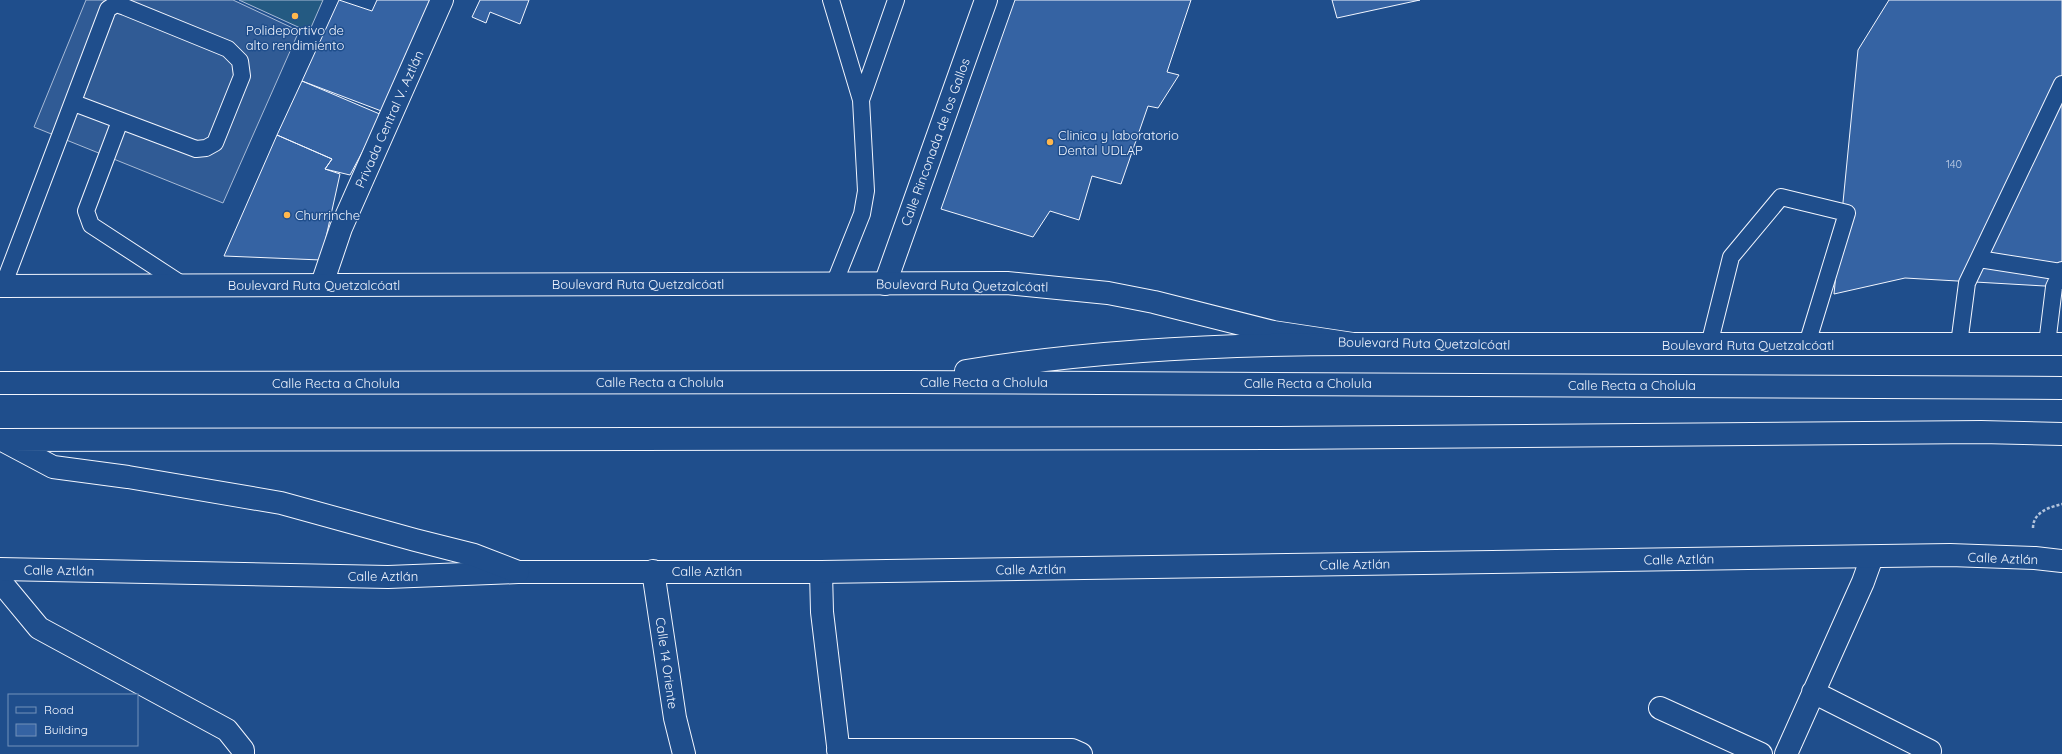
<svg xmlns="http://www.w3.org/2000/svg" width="2062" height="754" viewBox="0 0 2062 754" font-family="Quicksand,sans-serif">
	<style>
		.green { fill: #245a82; stroke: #a8bbd7 }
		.parking { fill: #305b95; stroke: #a8bbd7 }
		.building { fill: #3563a3; stroke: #f2f6ff }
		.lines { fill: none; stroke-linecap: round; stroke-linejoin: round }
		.lane-casing { stroke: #f2f6ff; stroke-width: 18 }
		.street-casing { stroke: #f2f6ff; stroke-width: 24 }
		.secondary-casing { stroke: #f2f6ff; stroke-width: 24 }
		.primary-casing { stroke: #f2f6ff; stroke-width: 24 }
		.path { stroke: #b3c4dc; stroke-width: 2.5; stroke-dasharray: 3 2; stroke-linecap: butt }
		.lane { stroke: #1f4e8c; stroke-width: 16 }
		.street { stroke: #1f4e8c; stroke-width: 22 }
		.secondary { stroke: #1f4e8c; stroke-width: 22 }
		.primary { stroke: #1f4e8c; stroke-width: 22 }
		.poi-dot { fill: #ffb74d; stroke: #1f4e8c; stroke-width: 1.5 }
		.labels { text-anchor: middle; stroke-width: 3; stroke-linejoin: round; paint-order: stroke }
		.number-label { font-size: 11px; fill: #c3d1e8 }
		.poi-label { font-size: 13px; fill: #f2f6ff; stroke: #1f4e8c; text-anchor: start }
		.street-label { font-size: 13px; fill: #f2f6ff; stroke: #1f4e8c }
	</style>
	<rect width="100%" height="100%" fill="#1f4e8c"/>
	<path class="green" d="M239 0H323L309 32Z"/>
	<path class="parking" d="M86 0H233L299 31 223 203 34 127Z"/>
	<path class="building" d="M339 0 372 11 377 0H431L384 112 302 81Z
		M480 0H529L520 24 490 12 486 23 472 17Z
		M1015 0H1191L1167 72 1179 75 1158 108 1148 106 1121 184 1092 176 1079 220 1050 211 1033 237 941 209Z
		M1332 0H1420L1337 18Z
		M1889 0H2062V287L1905 278 1834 294 1858 50Z
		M302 81 382 115 350 175 325 169 332 159 277 135Z
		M277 135 332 159 325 169 340 174 321 260 224 256Z"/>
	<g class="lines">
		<g class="lane-casing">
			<path id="lane" d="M831 0 861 100 866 191 862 214 834 284
				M861 100 896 0
				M120 121 86 211 91 225 183 285
				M1979 259 2061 272
				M3 286 108 9 116 4 125 7 228 49 240 61 242 76 215 143 206 148 196 149 74 103
				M1959 344 1967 283 2062 84
				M2047 344 2054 287 2062 270
				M1709 345 1731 257 1781 197 1847 213 1807 344"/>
		</g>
		<g class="street-casing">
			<path id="street" d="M322 284 341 228 442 0
				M885 284 986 0
				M653 571 675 718 684 754
				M821 572 822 612 839 754
				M0 581 39 628 227 730 243 750V754
				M1813 692 1930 751
				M1660 708 1761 754
				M838 750H1072L1081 754
				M1786 754 1863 582 1872 557"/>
		</g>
		<g class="secondary-casing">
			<path id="secondary" d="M0 286 1007 283 1108 293 1154 302 1273 332 1353 344H2062
				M0 569 388 577 518 572H821L1950 555 2035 558 2062 561"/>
		</g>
		<g class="primary-casing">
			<path id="primary" d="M966 371C1094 350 1223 344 1353 344
				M0 383 904 382 2062 388
				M0 440 1278 438 1981 432 2062 434
				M6 442 53 467 128 477 281 503 415 540 474 555 518 572"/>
		</g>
		<path class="path" d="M2033 528C2033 512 2050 507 2062 504"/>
		<use href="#lane" class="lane"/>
		<use href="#street" class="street"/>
		<use href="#secondary" class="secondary"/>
		<use href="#primary" class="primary"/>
	</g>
	<g class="poi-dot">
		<circle cx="295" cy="16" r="4"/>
		<circle cx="1050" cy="142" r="4"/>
		<circle cx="287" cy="215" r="4"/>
	</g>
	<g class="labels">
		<g class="number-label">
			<text x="1954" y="168">140</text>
		</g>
		<g class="poi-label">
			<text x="295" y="35" text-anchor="middle">Polideportivo de<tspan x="295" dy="15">alto rendimiento</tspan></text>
			<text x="1058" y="140">Clinica y laboratorio<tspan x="1058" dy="15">Dental UDLAP</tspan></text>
			<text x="295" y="220">Churrinche</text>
		</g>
		<g class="street-label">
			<text transform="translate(389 119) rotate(-66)" y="5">Privada Central V. Aztlán</text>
			<text transform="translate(935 142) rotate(-70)" y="5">Calle Rinconada de los Gallos</text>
			<text x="638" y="289">Boulevard Ruta Quetzalcóatl</text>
			<text x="314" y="290">Boulevard Ruta Quetzalcóatl</text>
			<text transform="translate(962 285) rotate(1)" y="5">Boulevard Ruta Quetzalcóatl</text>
			<text transform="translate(1424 343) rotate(1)" y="5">Boulevard Ruta Quetzalcóatl</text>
			<text x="1748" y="350">Boulevard Ruta Quetzalcóatl</text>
			<text x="660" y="387">Calle Recta a Cholula</text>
			<text x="984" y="387">Calle Recta a Cholula</text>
			<text x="336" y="388">Calle Recta a Cholula</text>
			<text x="1308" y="388">Calle Recta a Cholula</text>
			<text x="1632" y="390">Calle Recta a Cholula</text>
			<text transform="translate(2003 558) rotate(2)" y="5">Calle Aztlán</text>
			<text transform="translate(1679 559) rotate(-1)" y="5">Calle Aztlán</text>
			<text transform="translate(1355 564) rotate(-1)" y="5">Calle Aztlán</text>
			<text transform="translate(1031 569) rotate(-1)" y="5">Calle Aztlán</text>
			<text transform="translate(59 570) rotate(1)" y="5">Calle Aztlán</text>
			<text x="707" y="576">Calle Aztlán</text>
			<text x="383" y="581">Calle Aztlán</text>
			<text transform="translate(667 663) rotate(82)" y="5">Calle 14 Oriente</text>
		</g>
	</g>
	<rect x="8" y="694" width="130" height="52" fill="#1f4e8c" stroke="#7391ba"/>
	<rect x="16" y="707" width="20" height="6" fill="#1f4e8c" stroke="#7391ba"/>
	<text x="44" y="714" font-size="12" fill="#f2f6ff">Road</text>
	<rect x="16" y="724" width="20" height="12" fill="#3563a3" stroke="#7391ba"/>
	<text x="44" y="734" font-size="12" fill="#f2f6ff">Building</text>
</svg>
